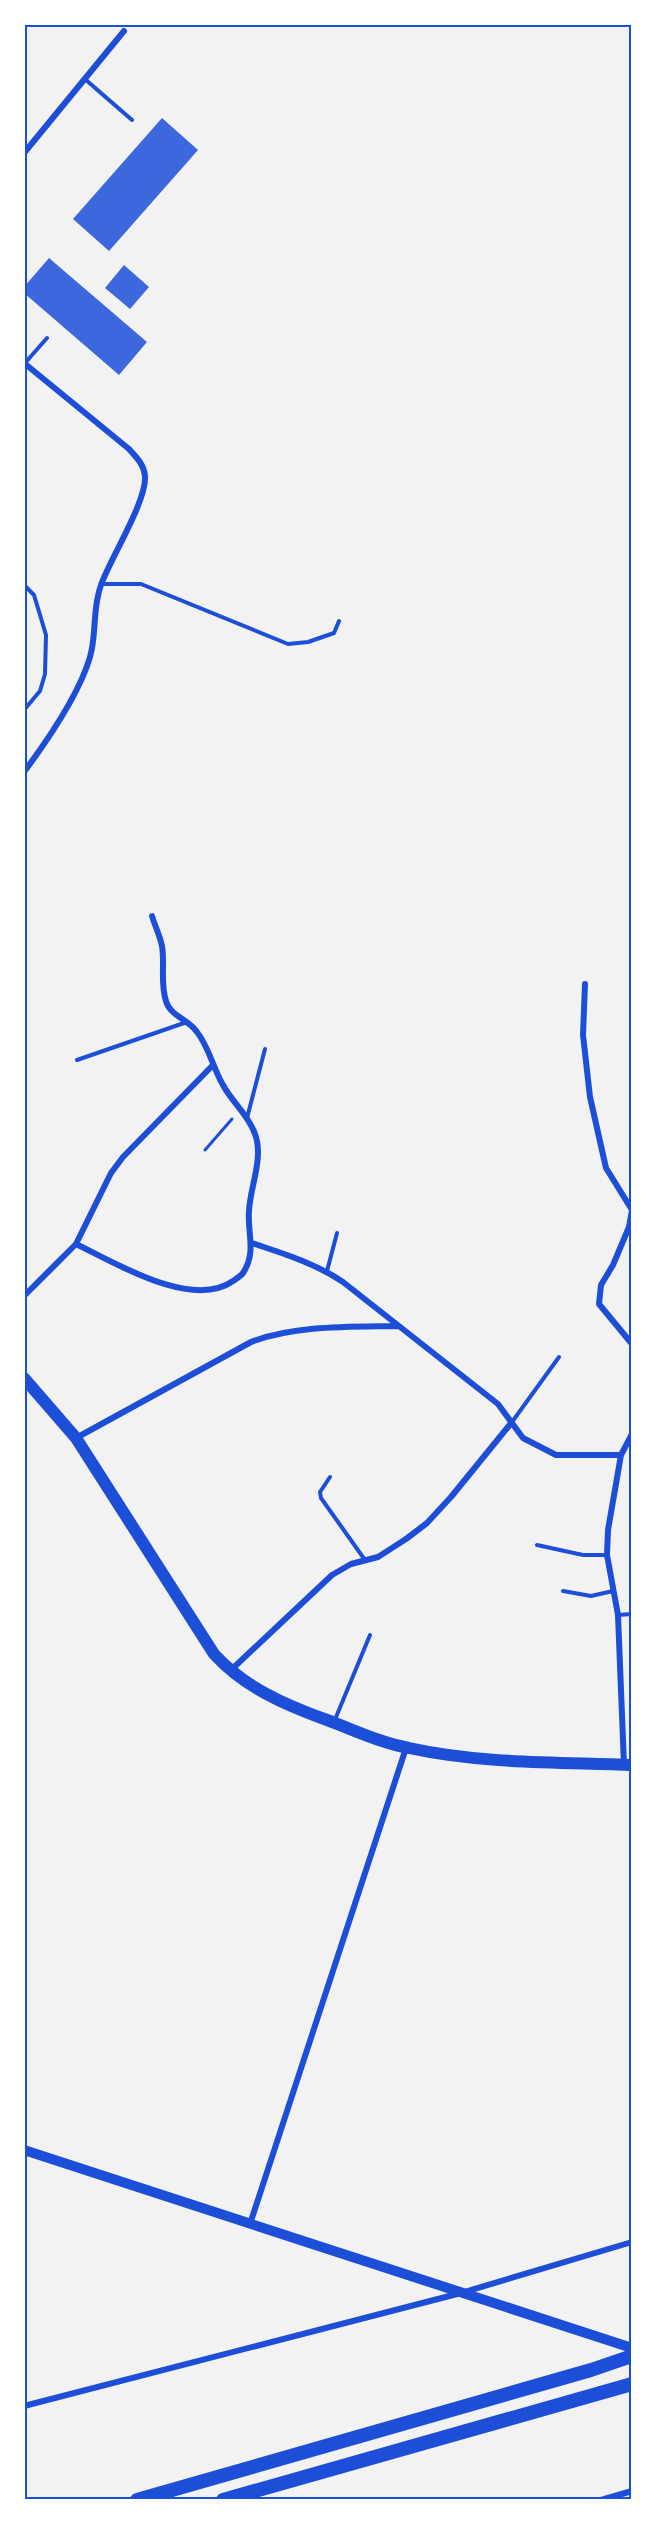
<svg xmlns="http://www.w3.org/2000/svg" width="656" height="2524" viewBox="0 0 656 2524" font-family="'Fira Sans',sans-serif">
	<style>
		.building { fill: #3d67dc }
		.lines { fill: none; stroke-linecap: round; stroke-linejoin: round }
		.path { stroke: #1d4ed8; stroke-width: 3 }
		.service { stroke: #1d4ed8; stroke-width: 4 }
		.minor { stroke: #1d4ed8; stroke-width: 6 }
		.tertiary { stroke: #1d4ed8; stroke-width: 10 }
		.secondary { stroke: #1d4ed8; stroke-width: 12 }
		.trunk { stroke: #1d4ed8; stroke-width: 14 }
		.neatline { fill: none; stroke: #1d4ed8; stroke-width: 2 }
	</style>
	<rect width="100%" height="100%" fill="#f2f2f2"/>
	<path class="building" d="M162 118 198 150 109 251 73 219Z
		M49 258 147 342 119 375 24 293V287Z
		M124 265 149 287 130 309 105 288Z"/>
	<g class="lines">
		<path class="path" d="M205 1150 232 1119"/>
		<path class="service" d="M86 80 132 120
			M25 363 47 338
			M102 584H141L288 644 308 642 334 633 339 621
			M24 585 34 595 46 635 45 674 40 691 24 710
			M77 1060 187 1022
			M247 1118 265 1049
			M327 1271 337 1233
			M512 1422 559 1357
			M330 1477 320 1492 321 1498 365 1560
			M537 1545 583 1555H606
			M563 1591 591 1596 613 1591
			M618 1615 632 1614
			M334 1722 370 1635"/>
		<path class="minor" d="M24 153 124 31
			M24 363 129 449C136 457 144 464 145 476 147 501 110 559 101 585 92 609 97 633 90 657 79 695 47 741 24 772
			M585 984 583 1035 590 1097 606 1168 632 1210
			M632 1210 629 1227 613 1265 601 1285 599 1304 632 1344
			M252 1243C284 1254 315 1263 343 1282L498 1404 523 1438 556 1455H621
			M76 1244C115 1263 192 1310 233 1281 236 1279 241 1276 243 1273 257 1252 247 1232 249 1211 250 1187 264 1158 255 1134 249 1116 232 1102 223 1085 213 1068 209 1047 197 1032 188 1019 170 1016 166 1001 160 983 165 964 162 946 160 936 155 926 152 916
			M24 1296 76 1244 111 1173 123 1157 213 1065
			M76 1438 251 1342C296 1325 351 1327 398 1326
			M231 1670 332 1575 351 1564 378 1557 406 1539 427 1523 451 1497 512 1422
			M624 1765 618 1615 607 1555 608 1530 621 1455 632 1434
			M250 2224 406 1748
			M24 2406 461 2293 632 2242
			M601 2500 632 2491"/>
		<path class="tertiary" d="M24 2150 632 2348"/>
		<path class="secondary" d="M24 1378 76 1438 214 1654C244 1687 285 1705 327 1720 354 1730 381 1743 409 1748 482 1764 558 1762 632 1765"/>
		<path class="trunk" d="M137 2500 591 2370 632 2356
			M223 2500 632 2384"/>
	</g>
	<rect width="656" height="2524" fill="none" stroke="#ffffff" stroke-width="51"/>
	<rect x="26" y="26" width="604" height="2472" class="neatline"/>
</svg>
